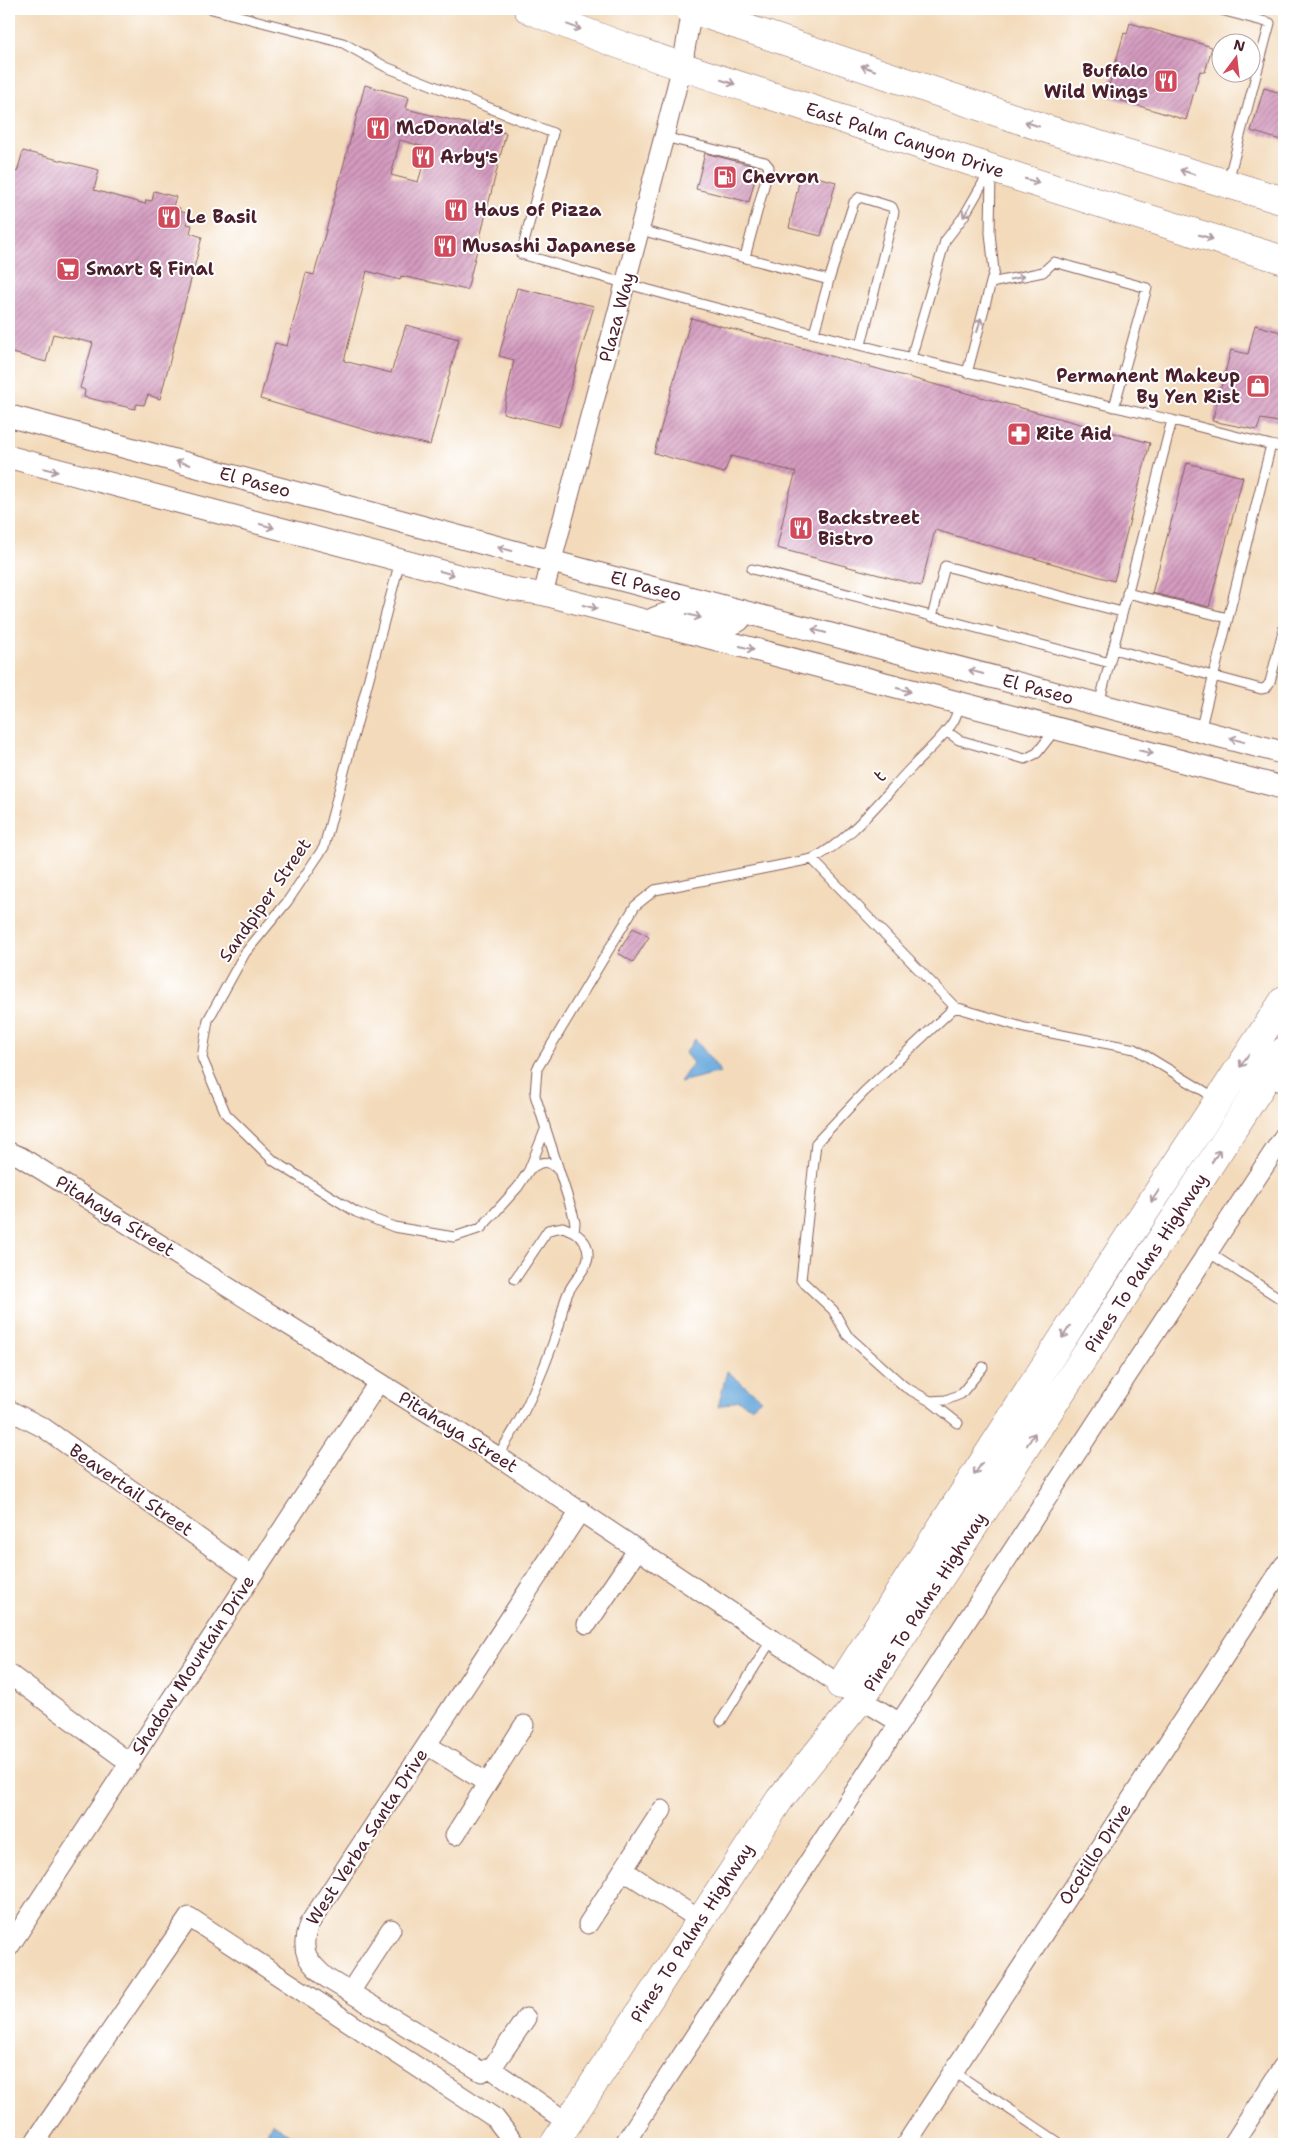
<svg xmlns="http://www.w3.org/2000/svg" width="1293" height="2153" viewBox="0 0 1293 2153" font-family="'Shantell Sans',sans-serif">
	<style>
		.water { fill: #69a9dc; stroke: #5a6484 }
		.building { fill: url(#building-hatch); fill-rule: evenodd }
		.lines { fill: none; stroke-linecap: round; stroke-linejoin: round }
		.service-casing { stroke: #85605d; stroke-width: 11 }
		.minor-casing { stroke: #85605d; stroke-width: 21 }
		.tertiary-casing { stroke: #85605d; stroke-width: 24 }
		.primary-casing { stroke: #85605d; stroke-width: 29 }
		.service { stroke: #fff; stroke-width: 9 }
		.minor { stroke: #fff; stroke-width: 19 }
		.tertiary { stroke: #fff; stroke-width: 22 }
		.primary { stroke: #fff; stroke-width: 28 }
		.oneway { stroke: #ae9aa0 }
		.labels { text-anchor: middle; stroke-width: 4; stroke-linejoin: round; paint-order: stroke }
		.poi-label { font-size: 18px; font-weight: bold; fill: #4a1f2b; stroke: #fff; text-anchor: start }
		.street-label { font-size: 18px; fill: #4a1f2b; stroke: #fff }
	</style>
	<defs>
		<pattern id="building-hatch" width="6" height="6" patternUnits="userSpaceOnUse" patternTransform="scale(1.25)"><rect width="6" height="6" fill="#d49bbf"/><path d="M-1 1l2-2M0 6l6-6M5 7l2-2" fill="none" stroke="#ae7e9b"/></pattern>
	</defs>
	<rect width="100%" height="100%" fill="#fff"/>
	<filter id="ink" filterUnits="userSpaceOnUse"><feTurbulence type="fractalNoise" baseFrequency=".02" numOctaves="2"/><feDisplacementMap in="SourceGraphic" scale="10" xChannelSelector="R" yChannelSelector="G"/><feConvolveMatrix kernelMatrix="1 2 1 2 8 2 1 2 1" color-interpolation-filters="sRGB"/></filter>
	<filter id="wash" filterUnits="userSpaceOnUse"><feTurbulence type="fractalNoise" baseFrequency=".0096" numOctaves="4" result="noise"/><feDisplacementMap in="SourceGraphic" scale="20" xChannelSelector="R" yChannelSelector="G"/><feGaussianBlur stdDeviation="1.12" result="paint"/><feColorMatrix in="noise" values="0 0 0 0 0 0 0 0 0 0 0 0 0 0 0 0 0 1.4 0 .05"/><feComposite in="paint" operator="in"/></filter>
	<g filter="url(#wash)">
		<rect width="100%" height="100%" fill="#f3daba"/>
		<path class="water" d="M695 1039 721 1072 680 1082 693 1063 685 1053Z
			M727 1371 761 1399 751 1407 738 1400 718 1407Z
			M272 2123 303 2143V2144H275L264 2137Z"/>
		<g id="blocks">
			<path class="building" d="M1130 23 1212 47 1205 72 1200 71 1186 120 1106 96 1124 33 1127 34Z
				M365 85 409 97 406 109 506 133 467 290 401 276 400 280 367 271 344 361 391 373 406 325 459 339 430 445 376 433 260 399 275 343 287 346 306 273 314 275ZM400 140 428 148 418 182 391 175Z
				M1264 88 1284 94V141L1251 131Z
				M23 151 99 170 94 190 145 204 146 200 152 201 154 191 176 197 173 206 180 208 179 211 190 214 186 224 192 225 190 233 202 237 160 399 148 395 144 405 137 404 135 409 84 397 85 390 80 388 93 343 53 334 46 362 9 352V169L17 172Z
				M705 153 758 167 749 202 696 189Z
				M801 173 836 182 821 236 789 228Z
				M517 288 594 306 559 427 503 413 514 360 499 356Z
				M691 318 1150 443 1114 581 935 530 921 586 777 548 787 501 796 472 731 456 724 473 654 453Z
				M1255 325 1284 333V423L1261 419 1257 430 1212 421 1231 350 1248 354Z
				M1187 463 1243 477 1209 607 1152 593Z
				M633 928 649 937 633 962 618 953Z"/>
		</g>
	</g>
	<g filter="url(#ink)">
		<use href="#blocks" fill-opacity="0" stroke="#85605d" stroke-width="1"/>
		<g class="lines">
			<g class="service-casing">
				<path id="service" d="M212 9 343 43 386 67 553 133 521 254C736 316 953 370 1172 420
					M1217 9 1270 23 1228 181
					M664 137 765 162 769 167 745 257
					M640 230 829 280 854 202 860 197 892 207 894 212 861 345
					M991 283 1043 272 1054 262 1147 288 1114 407
					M814 333 829 280
					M911 358 945 241 964 216 990 171
					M967 373 994 271 990 233 991 172
					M1271 445 1284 448
					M400 561 324 847 287 902 245 953 208 1020 202 1058 226 1114 274 1161 356 1212 394 1227 454 1237 481 1228 518 1187 529 1170 545 1130
					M752 569 1110 663
					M1127 593 1228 618
					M932 617 945 566 1122 612
					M1113 649 1261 689 1266 688 1270 682 1284 627
					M1099 704 1172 420 1271 445 1200 731
					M946 731 959 740 1025 759 1037 753 1055 730
					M812 859C849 842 882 798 911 768 925 753 942 739 953 722 956 717 958 710 960 705
					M955 1007 864 1092 816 1143 801 1280 833 1310 847 1335 905 1387 930 1401 946 1400 961 1394 983 1367
					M1268 1081 1284 1089
					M529 1170C539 1162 548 1158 558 1170
					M1208 1252 1284 1301
					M515 1279 548 1230 563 1227 574 1232
					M930 1401 958 1423
					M497 1456C524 1419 543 1373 558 1329 562 1317 562 1305 568 1293 573 1281 587 1269 588 1257 589 1244 583 1239 574 1232L575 1223 573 1214 535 1095 537 1069 635 906 655 890 812 859 955 1007 1025 1028 1135 1049 1217 1099
					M721 1721 772 1639
					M953 2071 1058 2142"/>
			</g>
			<g class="minor-casing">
				<path id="minor" d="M543 594 664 137 682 66 692 10
					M9 1152 21 1157 508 1463 861 1699 900 1723
					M9 1410 44 1428 251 1575
					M587 1624 638 1549
					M9 1674 130 1763
					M427 1745 487 1783
					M455 1835 524 1725
					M623 1870 700 1920
					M588 1924 662 1810
					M9 1947 378 1383
					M350 1992 391 1929
					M526 2018 493 2066 482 2072 328 1979C307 1961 299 1952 309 1924L581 1510
					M490 2068 568 2123
					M42 2144 36 2140 189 1917 495 2118 515 2144
					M624 2144 1284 1136
					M906 2144 1284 1565
					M1233 2144 1284 2065"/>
			</g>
			<g class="tertiary-casing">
				<path id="tertiary" d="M9 416 523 554 1284 753
					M9 457 509 589 543 594 1284 788
					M648 622C659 616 670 612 682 613 699 614 723 632 739 620L742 611"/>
			</g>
			<g class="primary-casing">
				<path id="primary" d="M528 9C625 50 727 81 827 114 978 165 1131 214 1284 260
					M689 9 1053 131 1284 201
					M840 1685 1093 1291 1284 1000
					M554 2144 780 1799 861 1699 1284 1051"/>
			</g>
			<use href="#service" class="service"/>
			<use href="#minor" class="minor"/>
			<use href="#tertiary" class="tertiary"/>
			<use href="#primary" class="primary"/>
		</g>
		<defs><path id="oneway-shaft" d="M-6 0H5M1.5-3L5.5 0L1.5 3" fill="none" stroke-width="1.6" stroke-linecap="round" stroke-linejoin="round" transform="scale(1.25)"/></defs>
		<g class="oneway">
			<use href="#oneway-shaft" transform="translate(574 27) rotate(20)"/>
			<use href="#oneway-shaft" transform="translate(868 68) rotate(-161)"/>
			<use href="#oneway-shaft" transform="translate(728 82) rotate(18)"/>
			<use href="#oneway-shaft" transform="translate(1032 124) rotate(-161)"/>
			<use href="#oneway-shaft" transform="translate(1187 172) rotate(-163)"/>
			<use href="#oneway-shaft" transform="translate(1032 181) rotate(17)"/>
			<use href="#oneway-shaft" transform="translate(967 211) rotate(121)"/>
			<use href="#oneway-shaft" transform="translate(1206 237) rotate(17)"/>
			<use href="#oneway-shaft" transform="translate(1017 278) rotate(-11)"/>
			<use href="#oneway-shaft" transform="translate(979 325) rotate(-75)"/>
			<use href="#oneway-shaft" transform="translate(183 463) rotate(-165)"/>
			<use href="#oneway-shaft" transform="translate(51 470) rotate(14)"/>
			<use href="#oneway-shaft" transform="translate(267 526) rotate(15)"/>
			<use href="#oneway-shaft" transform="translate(505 549) rotate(-165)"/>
			<use href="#oneway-shaft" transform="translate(447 573) rotate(15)"/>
			<use href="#oneway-shaft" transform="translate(590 607) rotate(15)"/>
			<use href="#oneway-shaft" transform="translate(694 616) rotate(15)"/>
			<use href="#oneway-shaft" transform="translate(819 631) rotate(-165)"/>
			<use href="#oneway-shaft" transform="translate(747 648) rotate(15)"/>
			<use href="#oneway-shaft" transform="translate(976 672) rotate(-165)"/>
			<use href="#oneway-shaft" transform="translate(904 690) rotate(15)"/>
			<use href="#oneway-shaft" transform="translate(1237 740) rotate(-165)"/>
			<use href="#oneway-shaft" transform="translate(1146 752) rotate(14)"/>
			<use href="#oneway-shaft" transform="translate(1244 1061) rotate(123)"/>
			<use href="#oneway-shaft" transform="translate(1216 1156) rotate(-57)"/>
			<use href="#oneway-shaft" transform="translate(1155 1196) rotate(123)"/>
			<use href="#oneway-shaft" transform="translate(1066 1332) rotate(123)"/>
			<use href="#oneway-shaft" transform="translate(1031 1439) rotate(-57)"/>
			<use href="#oneway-shaft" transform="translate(978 1469) rotate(123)"/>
		</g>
	</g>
	<defs>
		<g id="restaurant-square" transform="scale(1.25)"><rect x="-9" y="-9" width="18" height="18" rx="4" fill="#d1495b" stroke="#fff"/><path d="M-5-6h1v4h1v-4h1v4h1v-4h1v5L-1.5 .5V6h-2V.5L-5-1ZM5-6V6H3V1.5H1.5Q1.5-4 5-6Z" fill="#fff"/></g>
		<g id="fuel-square" transform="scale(1.25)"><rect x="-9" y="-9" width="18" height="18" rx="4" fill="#d1495b" stroke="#fff"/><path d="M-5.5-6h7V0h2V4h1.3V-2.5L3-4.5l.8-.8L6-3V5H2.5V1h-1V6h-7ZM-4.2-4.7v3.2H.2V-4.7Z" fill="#fff"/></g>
		<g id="supermarket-square" transform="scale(1.25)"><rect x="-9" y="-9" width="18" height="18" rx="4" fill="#d1495b" stroke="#fff"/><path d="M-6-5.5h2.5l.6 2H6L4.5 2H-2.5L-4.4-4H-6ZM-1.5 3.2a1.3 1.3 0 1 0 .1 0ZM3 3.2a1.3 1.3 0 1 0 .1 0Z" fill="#fff"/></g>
		<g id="shop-square" transform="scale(1.25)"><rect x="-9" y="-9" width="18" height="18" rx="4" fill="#d1495b" stroke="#fff"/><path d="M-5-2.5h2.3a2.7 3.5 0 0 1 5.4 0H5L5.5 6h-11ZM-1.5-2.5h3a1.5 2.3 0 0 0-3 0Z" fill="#fff"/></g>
		<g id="pharmacy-square" transform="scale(1.25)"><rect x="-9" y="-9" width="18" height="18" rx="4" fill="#d1495b" stroke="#fff"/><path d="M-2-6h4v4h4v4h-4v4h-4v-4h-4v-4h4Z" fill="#fff"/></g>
	</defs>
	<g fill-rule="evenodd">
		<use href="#restaurant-square" x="1166" y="81"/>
		<use href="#restaurant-square" x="378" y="128"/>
		<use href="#restaurant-square" x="423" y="157"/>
		<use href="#fuel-square" x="725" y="177"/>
		<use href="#restaurant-square" x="456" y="210"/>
		<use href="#restaurant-square" x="169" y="217"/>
		<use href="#restaurant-square" x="445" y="246"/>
		<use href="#supermarket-square" x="68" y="269"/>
		<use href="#shop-square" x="1258" y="386"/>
		<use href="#pharmacy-square" x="1019" y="434"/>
		<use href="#restaurant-square" x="801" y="528"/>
	</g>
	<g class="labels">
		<g class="poi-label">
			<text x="1148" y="77" text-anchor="end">Buffalo<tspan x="1148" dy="21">Wild Wings</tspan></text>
			<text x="396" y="134">McDonald's</text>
			<text x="440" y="163">Arby's</text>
			<text x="742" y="183">Chevron</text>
			<text x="474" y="216">Haus of Pizza</text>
			<text x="186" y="223">Le Basil</text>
			<text x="462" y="252">Musashi Japanese</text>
			<text x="86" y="275">Smart &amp; Final</text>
			<text x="1240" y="382" text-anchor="end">Permanent Makeup<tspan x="1240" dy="21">By Yen Rist</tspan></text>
			<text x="1036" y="440">Rite Aid</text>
			<text x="818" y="524">Backstreet<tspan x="818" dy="21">Bistro</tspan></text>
		</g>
		<g class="street-label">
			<text transform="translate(905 140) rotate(18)" y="6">East Palm Canyon Drive</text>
			<text transform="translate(617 317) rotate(-75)" y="6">Plaza Way</text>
			<text transform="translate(255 482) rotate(15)" y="6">El Paseo</text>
			<text transform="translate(646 586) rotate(15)" y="6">El Paseo</text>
			<text transform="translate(1038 689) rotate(15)" y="6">El Paseo</text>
			<text transform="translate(880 776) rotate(-46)" y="6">t</text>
			<text transform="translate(265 900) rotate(-55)" y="6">Sandpiper Street</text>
			<text transform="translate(115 1216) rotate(32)" y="6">Pitahaya Street</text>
			<text transform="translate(1146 1263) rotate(-57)" y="6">Pines To Palms Highway</text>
			<text transform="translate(458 1432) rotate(32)" y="6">Pitahaya Street</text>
			<text transform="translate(131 1490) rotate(35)" y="6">Beavertail Street</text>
			<text transform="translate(925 1602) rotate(-57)" y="6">Pines To Palms Highway</text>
			<text transform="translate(193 1665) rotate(-57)" y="6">Shadow Mountain Drive</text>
			<text transform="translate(367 1837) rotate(-57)" y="6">West Verba Santa Drive</text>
			<text transform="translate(1095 1854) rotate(-57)" y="6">Ocotillo Drive</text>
			<text transform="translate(692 1933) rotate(-57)" y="6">Pines To Palms Highway</text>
		</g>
	</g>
	<rect width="1293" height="2153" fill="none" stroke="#fff" stroke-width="30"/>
	<g transform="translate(1236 58) rotate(15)"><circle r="24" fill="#ffffff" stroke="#b7a5aa"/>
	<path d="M0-4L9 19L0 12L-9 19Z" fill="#d1495b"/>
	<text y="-8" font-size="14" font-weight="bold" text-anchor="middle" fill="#4a1f2b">N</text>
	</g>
</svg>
